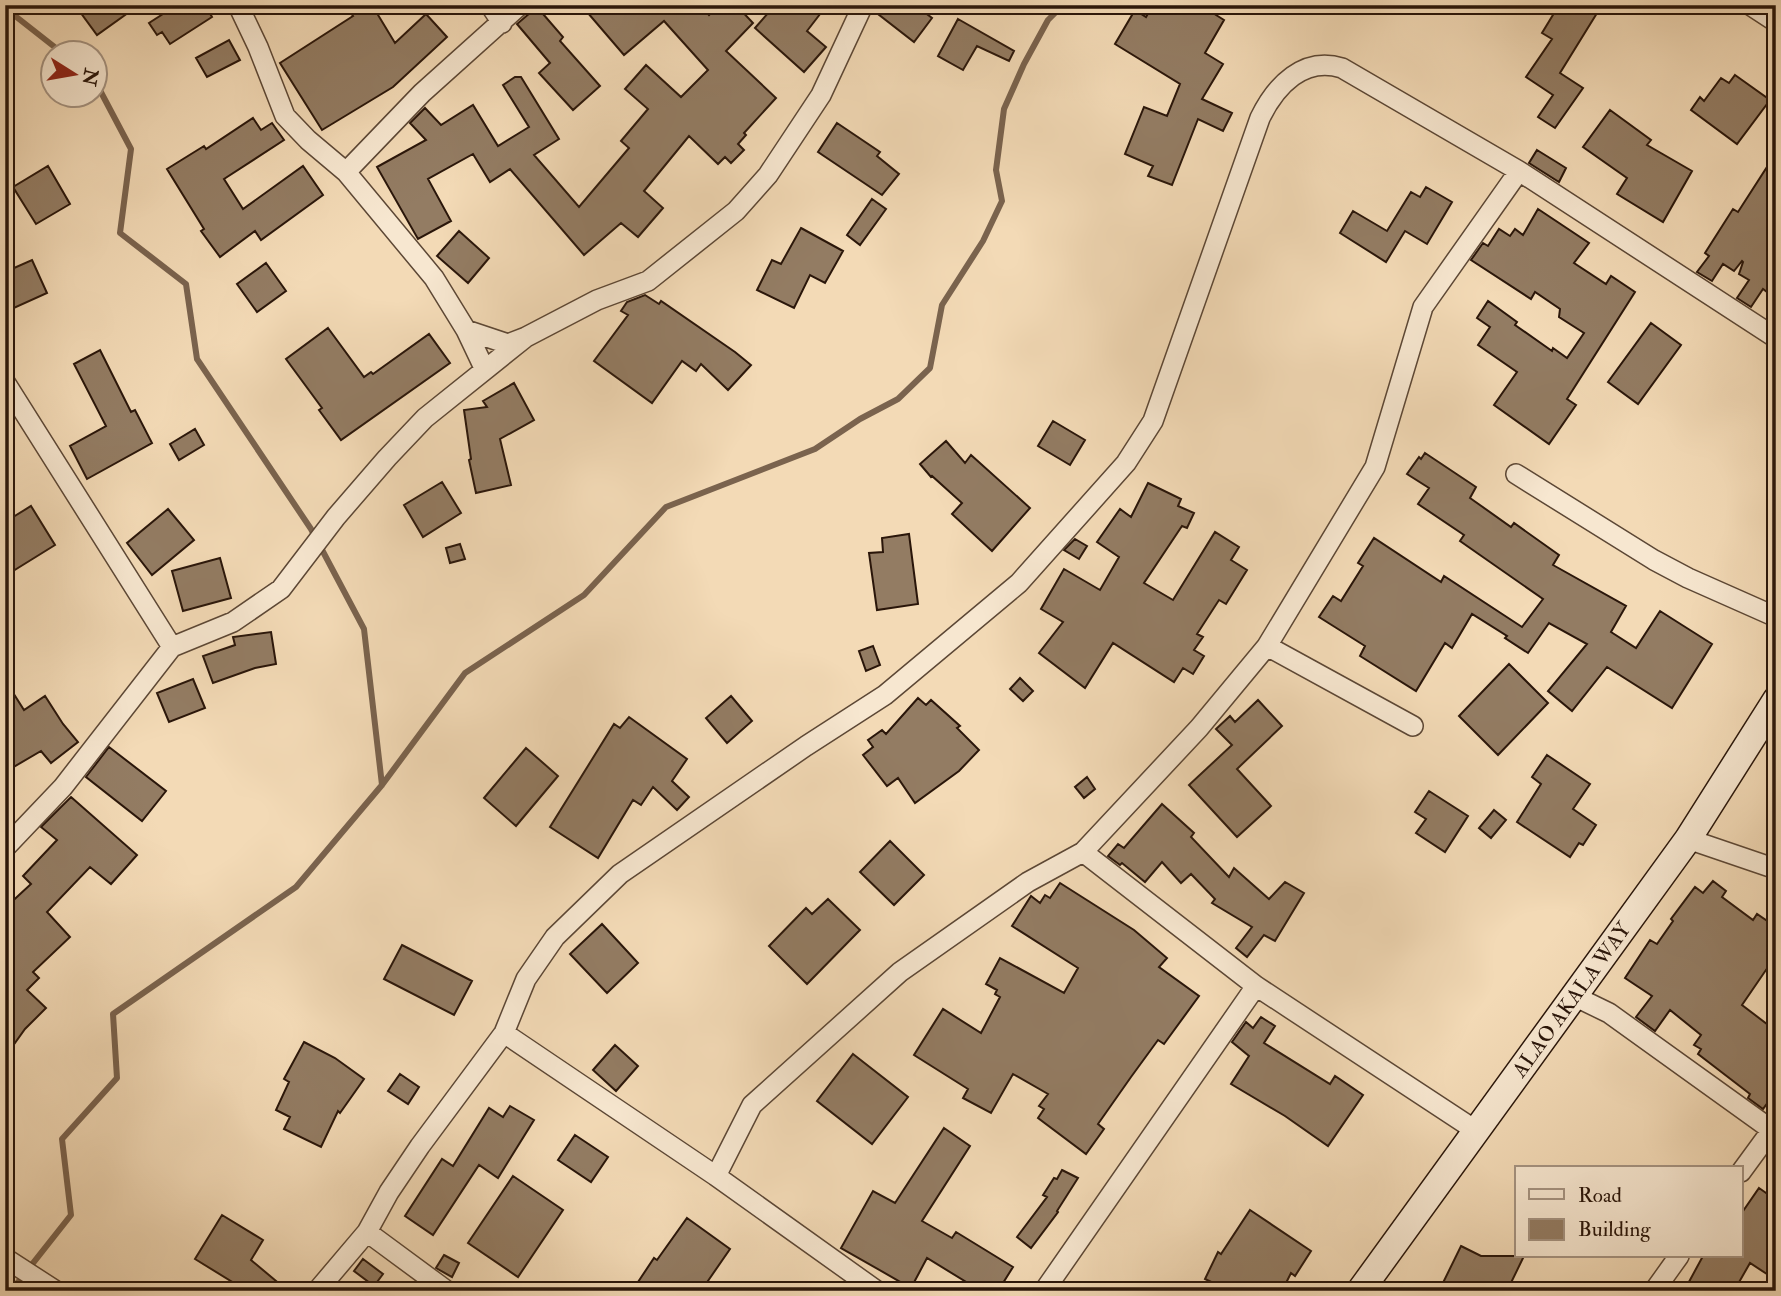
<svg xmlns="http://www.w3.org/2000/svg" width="1781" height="1296" viewBox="0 0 1781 1296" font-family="'IM FELL Double Pica',serif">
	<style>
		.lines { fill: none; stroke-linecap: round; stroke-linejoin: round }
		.stream { stroke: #7a634e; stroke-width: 6 }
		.building { fill: #937c63; stroke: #2a160a; stroke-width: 2 }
		.street-casing { stroke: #5c4735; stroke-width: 22 }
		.secondary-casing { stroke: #2a160a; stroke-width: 29 }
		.street { stroke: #f7e7d0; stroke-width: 19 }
		.secondary { stroke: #f7e7d0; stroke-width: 26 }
		.labels { text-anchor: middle; stroke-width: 5; stroke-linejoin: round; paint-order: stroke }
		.street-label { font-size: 21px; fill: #2a160a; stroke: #f7e7d0 }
	</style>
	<rect width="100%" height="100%" fill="#f3dab6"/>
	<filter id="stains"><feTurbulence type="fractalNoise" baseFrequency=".00286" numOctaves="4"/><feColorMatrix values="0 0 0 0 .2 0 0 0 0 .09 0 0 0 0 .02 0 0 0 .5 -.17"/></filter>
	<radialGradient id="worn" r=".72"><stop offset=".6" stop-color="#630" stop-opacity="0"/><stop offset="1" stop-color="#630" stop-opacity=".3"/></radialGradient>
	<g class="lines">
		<path class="stream" d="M5 8 61 52
			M94 79 131 149 120 233 186 284 197 359 311 529 364 629 382 785
			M11 1291 71 1215 62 1139 117 1078 113 1014 296 887 382 785 465 673 584 595 666 507 815 449 860 419 898 399 930 368 942 305 983 241 1002 201 996 170 1004 109 1024 64 1048 20 1063 5"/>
	</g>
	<path class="building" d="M75 5H139L97 35Z
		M177 5H205L212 17 170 44 162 32 157 35 149 23Z
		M361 5H372L395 43 426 14 447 37 393 87 322 130 280 63 353 16 350 12Z
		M581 5H700L709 15 719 5H736L753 23 726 51 776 98 744 133 746 135 738 144 744 150 731 163 725 157 718 164 689 136 644 191 663 208 638 237 621 223 584 255 510 169 490 182 473 154 428 179 451 221 418 239 377 167 426 140 410 123 425 108 441 125 473 105 498 146 529 127 503 85 515 77H521L559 139 534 155 579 207 629 148 621 141 648 109 625 89 646 65 681 97 708 70 664 21 624 55Z
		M775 5H827L807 31 826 47 804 72 755 28Z
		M885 5H915L932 18 914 42 878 14Z
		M1153 5H1200L1224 20 1205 53 1223 64 1202 99 1232 113 1223 131 1198 119 1172 185 1148 176 1153 166 1125 154 1144 107 1167 116 1180 84 1115 44 1135 10 1146 17Z
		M1559 5H1602L1560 73 1583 88 1555 128 1538 117 1553 95 1526 77 1552 39 1542 33Z
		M537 7 563 37 560 41 600 86 573 110 539 73 550 63 517 24Z
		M958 19 1014 51 1009 61 977 46 963 70 938 56Z
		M229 40 240 60 207 77 196 58Z
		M1735 75 1770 100 1737 144 1691 110 1700 97 1704 101 1721 78 1729 83Z
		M1610 110 1651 140 1647 145 1692 171 1663 222 1617 194 1627 178 1583 147Z
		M253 118 261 130 272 123 284 140 224 179 243 209 303 166 323 195 261 240 255 231 220 257 201 231 204 229 167 169 204 146 206 149Z
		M837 123 880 152 877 156 899 174 882 195 818 152Z
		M1537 150 1566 168 1559 182 1529 163Z
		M1776 153V278L1767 292 1763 289 1751 307 1737 298 1749 280 1739 274 1743 262 1742 261 1734 271 1723 264 1712 281 1697 272 1709 256 1705 253 1733 209 1738 212Z
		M48 166 70 204 36 224 13 187Z
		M1426 187 1452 202 1427 244 1405 231 1386 262 1340 233 1353 211 1387 231 1411 192 1420 197Z
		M872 199 886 209 860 245 847 235Z
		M1538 209 1589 243 1574 263 1606 284 1611 276 1635 292 1567 399 1576 405 1549 444 1494 405 1517 372 1478 345 1490 327 1477 318 1488 301 1517 322 1515 325 1552 351 1553 348 1567 358 1584 333 1559 317 1560 309 1535 292 1531 299 1471 260 1483 243 1488 246 1499 229 1510 236 1515 229 1523 235Z
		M801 228 843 251 825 283 810 275 794 308 757 290 772 260 781 264Z
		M459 231 489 258 468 283 437 256Z
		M32 260 47 293 5 312V272Z
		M266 263 286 291 257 312 237 284Z
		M645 295 659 304 661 301 735 352 751 365 728 390 701 364 696 371 682 361 652 403 594 361 628 315 621 311 627 302Z
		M1651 323 1681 345 1638 404 1608 382Z
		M328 328 364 377 371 372 373 374 429 334 450 363 341 440 319 410 322 408 286 359Z
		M100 350 131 412 135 410 152 443 87 479 70 446 106 426 74 364Z
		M514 383 534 420 500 439 511 485 476 493 469 460 471 459 464 410 487 407 483 401Z
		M1053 421 1085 440 1070 465 1038 446Z
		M195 429 204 445 179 460 170 444Z
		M946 441 965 463 971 455 1030 508 992 551 952 514 962 503 932 476 931 477 920 464Z
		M1425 453 1476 487 1470 498 1511 527 1514 523 1559 555 1553 565 1626 606 1611 632 1636 648 1660 611 1712 644 1672 708 1607 667 1572 711 1548 691 1587 644 1549 623 1528 653 1505 638 1507 636 1472 614 1452 648 1445 643 1416 691 1360 656 1365 646 1319 617 1333 596 1341 601 1363 566 1358 563 1374 538 1441 582 1444 576 1522 627 1543 599 1460 541 1464 535 1418 504 1429 488 1407 474 1419 457 1421 459Z
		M442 482 461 513 423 537 404 505Z
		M1148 483 1181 499 1178 506 1194 513 1187 528 1182 526 1144 583 1173 600 1215 532 1239 547 1231 560 1247 570 1226 604 1219 600 1197 634 1203 637 1194 650 1204 656 1193 674 1183 668 1174 682 1113 643 1085 688 1039 653 1063 622 1041 609 1064 569 1100 590 1119 557 1097 542 1120 509 1131 517Z
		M31 506 55 545 5 576V522Z
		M168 509 194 540 152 575 127 543Z
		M909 534 918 604 877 610 869 553 883 552 882 538Z
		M1075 539 1087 546 1079 559 1064 550Z
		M460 544 465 559 450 563 446 548Z
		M220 558 231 598 183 611 172 571Z
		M271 632 276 664 255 668 213 683 203 656 235 645 233 637Z
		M873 646 880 665 866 671 859 651Z
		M1509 664 1548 703 1498 755 1459 716Z
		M1020 678 1033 691 1023 701 1010 689Z
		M193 679 205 708 169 722 157 693Z
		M5 680 24 710 45 696 63 724 78 742 51 763 41 751 5 772Z
		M731 696 752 721 727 743 706 718Z
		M918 698 926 705 931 700 960 726 957 728 979 750 959 771 915 803 898 778 887 786 863 755 873 747 868 740 882 730 886 734Z
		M1258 700 1282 726 1237 769 1271 806 1237 837 1189 785 1232 745 1216 729 1230 716 1235 722Z
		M629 717 687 759 672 781 689 797 677 810 653 787 641 805 633 800 598 858 550 827 614 724 620 728Z
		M109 747 166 791 142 821 86 777Z
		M526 748 558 776 516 826 484 798Z
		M1547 755 1590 784 1573 809 1596 825 1583 845 1579 843 1570 857 1517 822 1541 784 1532 777Z
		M1087 777 1095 789 1084 798 1075 787Z
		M1429 791 1468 816 1445 852 1416 833 1426 819 1415 812Z
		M71 797 137 855 111 884 90 867 47 912 70 937 33 972 39 978 27 990 46 1008 25 1029 5 1057V908L31 884 23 876 57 840 41 827Z
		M1162 804 1194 833 1191 837 1229 877 1234 868 1269 899 1285 882 1304 893 1275 941 1264 935 1247 957 1236 948 1252 927 1212 903 1215 899 1191 874 1181 883 1162 862 1145 882 1122 863 1120 865 1108 856 1118 844 1124 848Z
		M1494 810 1506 820 1491 838 1479 828Z
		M890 841 924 875 894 905 860 872Z
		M1713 881 1726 891 1722 897 1753 920 1757 914 1776 927V972L1768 967 1742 1005 1776 1031V1091L1763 1109 1748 1098 1750 1094 1698 1054 1701 1049 1694 1045 1701 1035 1670 1010 1655 1031 1636 1017 1652 996 1625 978 1650 940 1657 944 1673 921 1671 919 1695 887 1703 893Z
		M1060 883 1134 930 1167 958 1159 967 1199 996 1164 1044 1158 1040 1131 1077 1098 1124 1104 1129 1086 1154 1038 1118 1044 1109 1039 1106 1048 1094 1013 1074 991 1113 963 1098 968 1089 914 1055 943 1009 981 1033 1000 997 995 994 997 990 986 984 1000 958 1064 993 1078 968 1012 926 1031 896 1040 903 1045 895 1050 898Z
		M828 899 860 930 807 984 769 946 806 908 812 914Z
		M602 924 638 963 607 993 570 954Z
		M402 945 472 981 454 1015 384 979Z
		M1261 1017 1275 1026 1264 1043 1330 1084 1335 1076 1363 1095 1328 1146 1285 1116 1231 1084 1249 1056 1232 1042 1246 1022 1253 1028Z
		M304 1042 335 1058 364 1079 340 1113 338 1111 321 1147 284 1129 290 1117 276 1110 289 1082 284 1079Z
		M615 1045 638 1066 616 1091 593 1070Z
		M853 1054 908 1097 872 1144 817 1101Z
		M400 1074 419 1087 408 1104 388 1091Z
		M510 1106 534 1120 498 1178 479 1165 433 1235 405 1216 442 1159 453 1166 489 1108 503 1117Z
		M944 1128 970 1146 922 1221 952 1238 956 1232 1013 1267 998 1291H981L927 1258 911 1288 841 1248 873 1191 895 1203Z
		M575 1135 608 1157 591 1182 558 1160Z
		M1062 1170 1078 1178 1057 1211 1058 1212 1031 1248 1017 1237 1047 1197 1043 1195 1054 1178 1057 1179Z
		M513 1176 563 1210 518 1277 468 1243Z
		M1759 1188 1776 1200V1280L1750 1263 1734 1291H1684L1703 1256H1741V1214Z
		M1250 1210 1311 1251 1295 1276 1291 1273 1282 1291H1230L1205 1279 1218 1252 1221 1254Z
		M222 1215 263 1240 251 1260 288 1291H247L195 1259Z
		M687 1218 730 1249 701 1291H650L638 1282 654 1258 657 1260Z
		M1461 1246 1481 1256H1524L1507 1291H1439Z
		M444 1255 459 1263 452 1277 436 1268Z
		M363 1259 383 1274 374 1286 354 1271Z"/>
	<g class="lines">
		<g class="street-casing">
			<path id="street" d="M238 5 258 47 285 116 308 140 346 172 434 278 466 330 485 370
				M490 5 502 23
				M1750 5 1776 22
				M346 172 422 93 520 5
				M466 330 508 344 526 337 597 300 648 281 736 211 768 175 821 95 863 5
				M5 382 172 647
				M1516 474 1654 560 1688 578 1776 617
				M1267 646 1413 726
				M1688 839 1776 869
				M5 848 63 787 172 647 233 622 281 589 336 517 387 458 425 418 526 337
				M1083 852 1256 986 1475 1130
				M1574 996 1609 1013 1776 1133
				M504 1033 716 1176 877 1291
				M1741 1172 1771 1131
				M716 1176 752 1105 900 972 1028 882 1083 852 1199 728 1267 646 1375 467 1423 307 1519 171
				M367 1232 447 1291
				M5 1258 56 1291
				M317 1291 367 1232 389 1192 420 1146 504 1033 526 979 555 937 620 874 806 746 885 695 1019 583 1126 463 1153 421 1260 118C1276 85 1304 56 1342 68L1519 171 1776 338
				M1044 1291 1256 986
				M1654 1291 1679 1256"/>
		</g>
		<g class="secondary-casing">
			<g id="secondary">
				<path id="s1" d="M1360 1291 1688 839 1776 700"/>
			</g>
		</g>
		<use href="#street" class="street"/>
		<use href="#secondary" class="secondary"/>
	</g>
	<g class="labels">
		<g class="street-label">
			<text dy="7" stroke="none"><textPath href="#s1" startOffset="360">ALAO AKALA WAY</textPath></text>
		</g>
	</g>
	<rect width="1781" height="1296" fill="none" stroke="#f3dab6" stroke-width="28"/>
	<rect x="7" y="7" width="1767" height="1282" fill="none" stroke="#2a160a" stroke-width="3.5"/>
	<rect x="14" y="14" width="1753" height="1268" fill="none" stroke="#2a160a" stroke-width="2"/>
	<rect x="1515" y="1166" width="228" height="91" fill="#f7e7d0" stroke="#a59381" stroke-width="2"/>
	<rect x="1529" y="1189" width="35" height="10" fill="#f7e7d0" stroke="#a59381" stroke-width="2"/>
	<text x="1578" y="1202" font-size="21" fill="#2a160a">Road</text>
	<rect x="1529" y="1219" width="35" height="21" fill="#937c63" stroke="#a59381" stroke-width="2"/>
	<text x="1578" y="1236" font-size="21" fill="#2a160a">Building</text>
	<g transform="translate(74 74) rotate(101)"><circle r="33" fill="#f7e7d0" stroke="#a59381" stroke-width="2"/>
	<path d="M0-5L12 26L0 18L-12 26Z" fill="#8f2418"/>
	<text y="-10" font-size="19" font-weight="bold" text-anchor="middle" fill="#2a160a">N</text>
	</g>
	<rect width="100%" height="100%" filter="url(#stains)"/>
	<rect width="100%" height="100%" fill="url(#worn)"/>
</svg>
